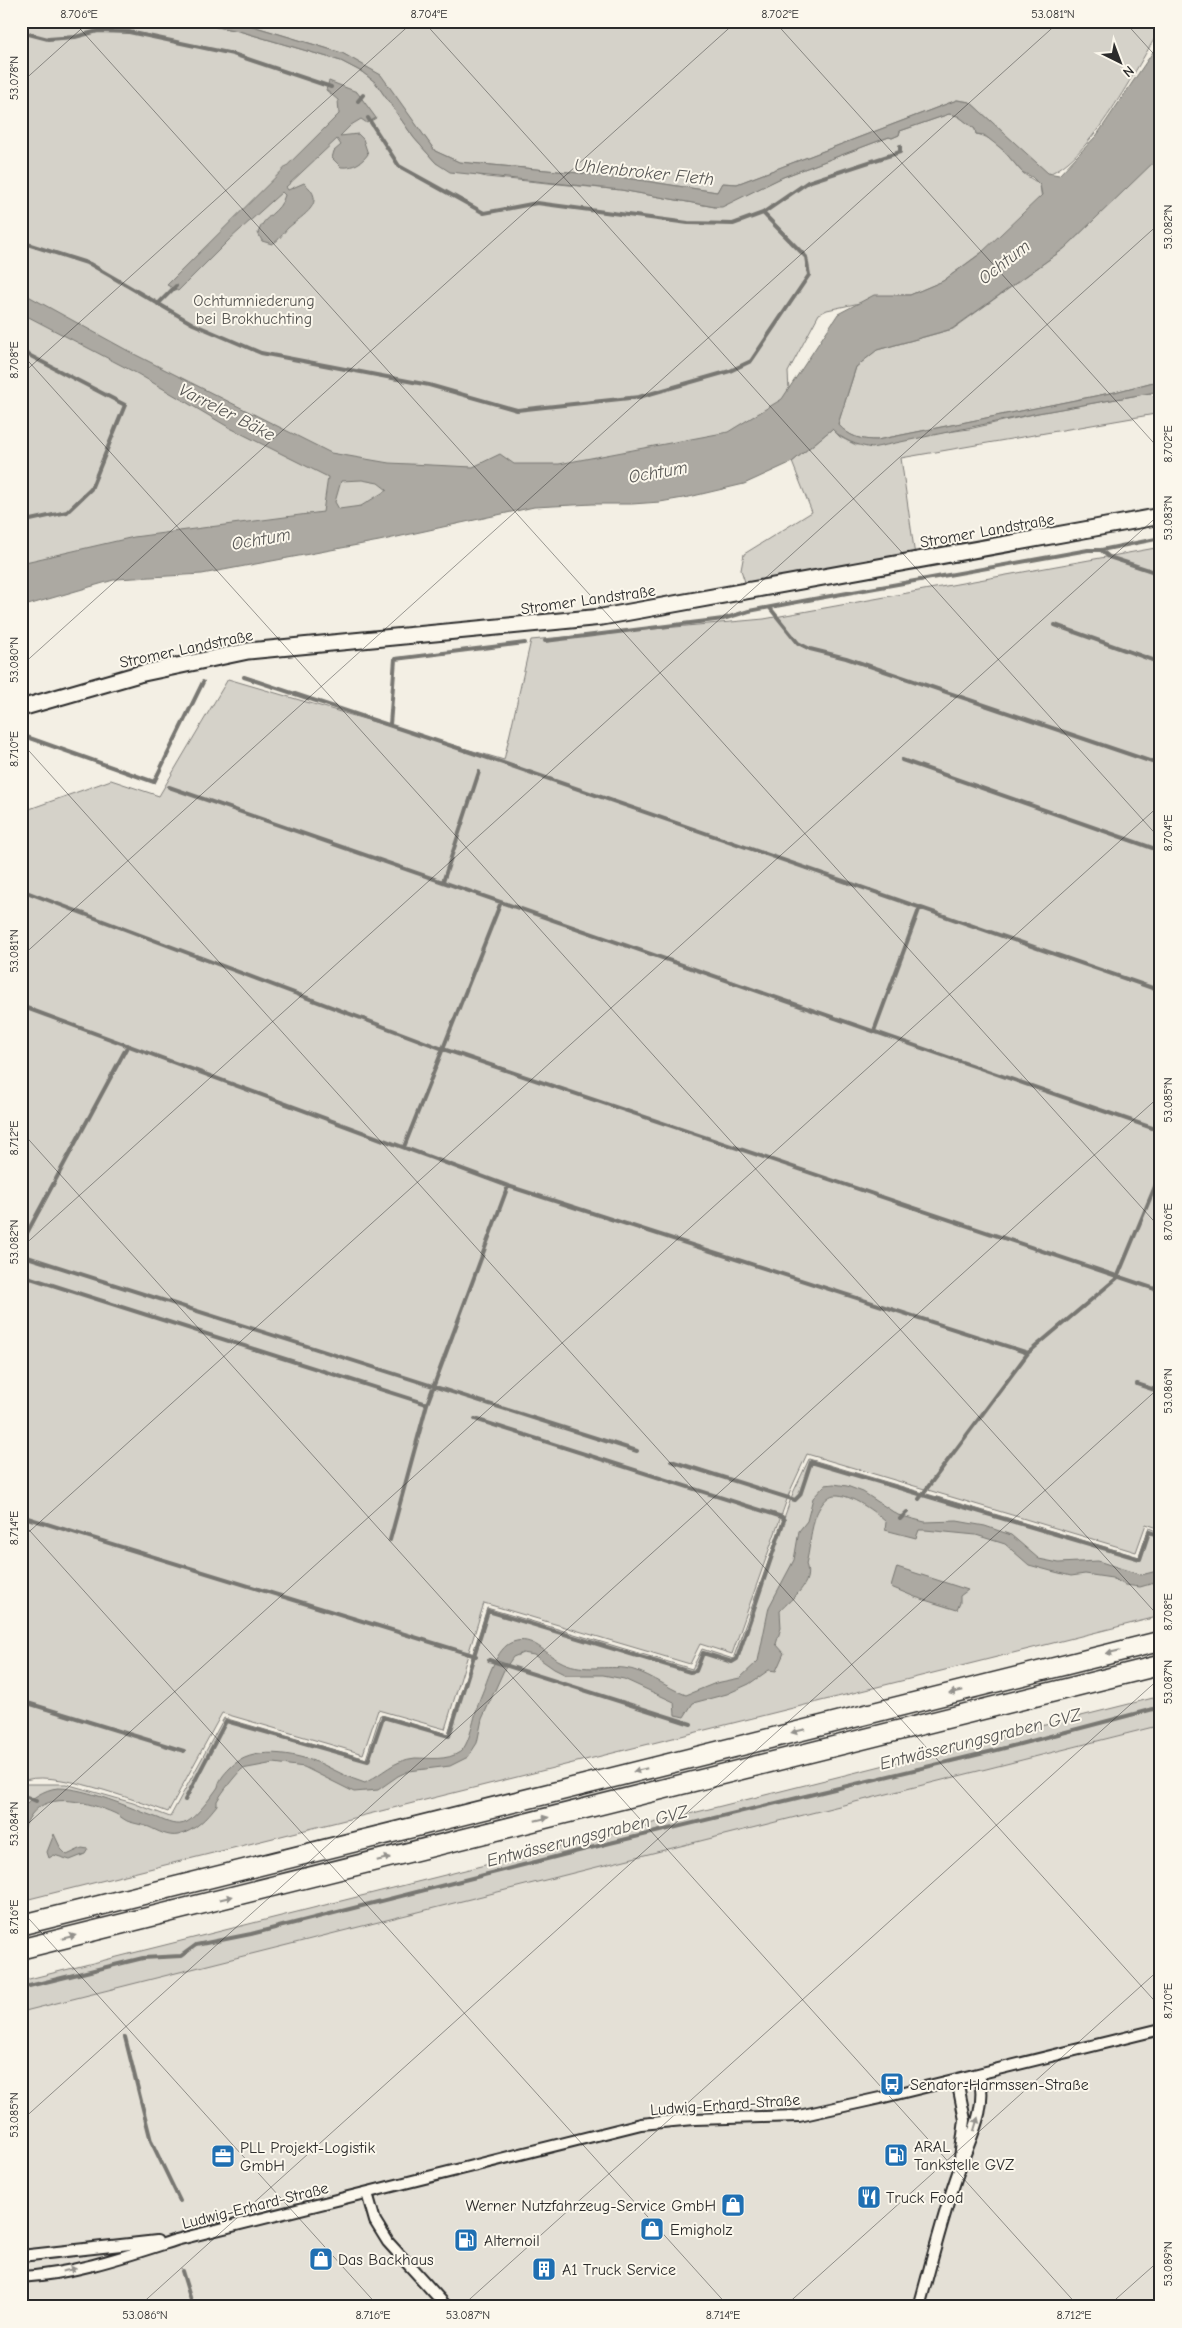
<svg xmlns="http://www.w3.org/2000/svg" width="1182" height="2328" viewBox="0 0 1182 2328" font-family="'Comic Neue',sans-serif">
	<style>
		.built { fill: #e4e0d6 }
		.green { fill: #d5d2c9; stroke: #807e7a }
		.water { fill: #aca9a2; stroke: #787772; fill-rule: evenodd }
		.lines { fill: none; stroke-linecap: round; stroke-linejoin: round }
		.stream { stroke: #787772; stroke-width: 4 }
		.street-casing { stroke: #2b2b2b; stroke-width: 14 }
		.secondary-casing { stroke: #2b2b2b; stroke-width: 19 }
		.highway-casing { stroke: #2b2b2b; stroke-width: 22 }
		.street { stroke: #fbf7ec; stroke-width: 10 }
		.secondary { stroke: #fbf7ec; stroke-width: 15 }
		.highway { stroke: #fbf7ec; stroke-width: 19 }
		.oneway { fill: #93918c }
		.ticks { fill: none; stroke: #2b2b2b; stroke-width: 1; stroke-opacity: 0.45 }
		.labels { text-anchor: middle; stroke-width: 4; stroke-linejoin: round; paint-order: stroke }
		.park-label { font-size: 16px; fill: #565552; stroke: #fbf7ec }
		.street-label { font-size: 16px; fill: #2b2b2b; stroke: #fbf7ec }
		.poi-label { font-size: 16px; fill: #2b2b2b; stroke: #fbf7ec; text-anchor: start }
		.water-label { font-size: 18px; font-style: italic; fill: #585755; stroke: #fbf7ec }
		.neatline { fill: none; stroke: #2b2b2b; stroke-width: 2 }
		.ticks-label { font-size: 12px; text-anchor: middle; fill: #2b2b2b }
	</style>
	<rect width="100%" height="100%" fill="#f3efe4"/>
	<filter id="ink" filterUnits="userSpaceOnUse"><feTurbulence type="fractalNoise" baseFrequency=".02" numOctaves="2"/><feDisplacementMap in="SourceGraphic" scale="10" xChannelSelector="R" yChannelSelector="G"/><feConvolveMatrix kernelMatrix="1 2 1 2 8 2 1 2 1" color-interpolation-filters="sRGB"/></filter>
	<g filter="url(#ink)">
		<path class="built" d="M1161 1725V2307H21V2011Z"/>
		<path class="green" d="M21 21H185L239 31 341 61 362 72 375 82 414 138 436 163 486 177 621 190 715 207 722 206 783 177 889 137 892 138 899 135 900 131 949 114 958 116 975 129 976 134C996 137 1009 158 1021 171 1025 176 1035 180 1040 185L1043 207 943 281 910 295H897L827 310 819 314 788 372 792 446 21 592Z
			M236 21H1161V28C1137 66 1090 160 1048 174L970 102 957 100 737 184 722 183 717 192 612 176 459 162 435 151 380 75 342 53Z
			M1161 154V380L1115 392 877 440C861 440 849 437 838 424L856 367 877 350 953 329 1065 248Z
			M1150 393 1161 404V413L901 458 915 556 754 583 745 582 741 570 744 554 812 512 792 462 832 429 840 437 856 445 969 429 1038 413Z
			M1161 547V1529L1146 1524 1136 1552 807 1454 790 1491 732 1654 700 1644 690 1664 484 1603 445 1729 378 1710 363 1754 222 1713 168 1812C140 1802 47 1766 21 1782V812L111 780 159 796 228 679 504 760 531 640 764 619Z
			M809 1459 1139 1557 1149 1528 1161 1533V1616L21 1901V1787L26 1784H66L133 1803 170 1817 224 1718 366 1759 380 1715 448 1734 487 1608 692 1669 702 1649 733 1659 793 1493Z
			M1161 1696V1725L21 2012V1981Z"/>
		<path class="water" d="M185 21H236L342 53 381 75 435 151 459 162 612 176 717 192 722 183 737 184 957 100 970 102 1048 173 1059 175 1097 135 1161 40V154L1157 159 1065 248 952 329 877 350 856 367 838 424C849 437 861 440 877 440L1115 392 1161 380V391L1038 413 872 448C856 445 844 441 832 429L792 462 744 484 689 497 660 502 632 504H593L534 507 379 541 202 574 117 579 21 607V563L134 537 323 512 328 477 230 428 138 374 21 313V292L132 353 331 453 389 463 473 467 500 454 514 464H559L728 432 782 399 838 314 874 295H910L943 281 980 254 1042 195 1040 185 1032 177 1022 172 1003 150 984 135 976 134 975 129 958 116 949 114 900 131 899 135 892 138 889 137 783 177 722 207H715L621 190 450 172 436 163 414 138 375 82 362 72 341 61 239 31ZM362 480 378 483 387 490 361 506 339 509 335 502 341 481Z
			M329 81 357 92 376 118 367 123 361 119 351 125 340 136 358 134 363 139 368 154C362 163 353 168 341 167L332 158 334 151 341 145 337 139 286 187 288 190 304 183C328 203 304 214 288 228 282 234 280 240 272 244L262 241 258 233C264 214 280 214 285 195L282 192 230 239 178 291 167 285 339 114 338 100 326 90Z
			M834 1484 847 1486 863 1492 898 1515 925 1522 957 1521 985 1526 1011 1535 1039 1559 1059 1563 1098 1561 1141 1575 1161 1570V1581L1140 1587 1125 1585 1112 1578 1085 1574 1071 1576 1051 1571 1029 1565 1005 1544 976 1535 925 1530H919L916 1538 885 1530 886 1522C875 1512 851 1494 835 1495 825 1495 816 1513 814 1521 810 1535 810 1550 806 1564 814 1585 792 1597 780 1611L781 1628 776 1644 784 1653 776 1671 769 1670 749 1684 727 1694 693 1703 684 1717 675 1715 674 1702 624 1679 603 1675H566L554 1669 534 1655 523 1653 513 1657 504 1670 482 1719 477 1743 468 1757 450 1766 409 1771 398 1776 378 1790 354 1792 304 1767 274 1763 242 1769C234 1777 223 1791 217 1801V1805C207 1818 195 1831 178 1835 168 1837 158 1831 149 1827 143 1825 137 1824 130 1822 125 1821 119 1815 114 1813 91 1803 49 1790 31 1815 25 1824 24 1830 21 1839V1808C31 1799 44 1789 58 1788 87 1788 130 1808 158 1818 167 1822 177 1827 187 1822 196 1817 212 1796 218 1787 219 1780 224 1774 230 1768 252 1745 294 1753 322 1764 336 1771 349 1778 365 1783 382 1774 394 1760 415 1758 429 1758 447 1761 460 1752 471 1744 475 1709 481 1696 488 1680 496 1647 513 1642 533 1635 545 1654 560 1661 580 1672 602 1666 624 1668 645 1670 667 1688 686 1695L716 1683 740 1678 758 1661 769 1607 794 1560 799 1531 807 1521 813 1498 825 1485Z
			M897 1567 968 1590 960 1596V1603L957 1610 915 1597 891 1587Z
			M54 1834 61 1849 67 1855 82 1848 88 1849 85 1854 70 1860 54 1855 49 1858 47 1852Z"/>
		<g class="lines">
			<path class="stream" d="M21 32 48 39 75 37 98 31 129 32 233 54 331 87
				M358 101 363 95
				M368 118 399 166 484 213 537 203 688 223 733 224 763 213 808 182 900 152V146
				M21 242 90 264 193 324 261 353 429 385 517 410 639 397 730 371 751 361 809 275 806 257 763 213
				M158 304 176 286
				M21 351 125 405 91 489 67 512 21 522
				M1101 550 1109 557 1161 574
				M770 608 798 643 810 649 846 658 1161 765
				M1055 625 1161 663
				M545 641 723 619 749 611 808 600 1088 550H1101L1161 538
				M244 677 506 764 1161 991
				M390 725 395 659 525 643
				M21 735 154 782 203 682
				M902 760 1161 851
				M169 787 1161 1131
				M443 882 479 772
				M21 890 443 1049 1161 1291
				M21 1006 508 1186 1028 1353
				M874 1031 920 907
				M404 1147 501 902
				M21 1244 128 1045
				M21 1255 637 1451
				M21 1275 427 1404
				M1137 1384 1161 1392
				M671 1461 795 1500 800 1495 811 1462 1140 1559 1149 1532 1161 1536
				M919 1499 1028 1353 1117 1278 1161 1172
				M21 1516 476 1656
				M900 1519 907 1512
				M390 1540 427 1404 508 1186
				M489 1660 691 1724
				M21 1701 184 1751
				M27 1797 36 1801
				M185 1800 226 1721 368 1761 383 1717 449 1736 488 1611 690 1672 696 1671 703 1653 732 1662 737 1659 784 1520 782 1517 475 1419
				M21 1988 143 1958 181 1956 196 1945 251 1934 610 1843 997 1750 1161 1707
				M125 2037 151 2141 180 2201
				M182 2271 193 2307"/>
			<g class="street-casing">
				<path id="street" d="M957 2080 965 2120 960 2158
					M367 2193 375 2221 388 2242 447 2307
					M21 2256 157 2241
					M21 2277C74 2274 126 2256 176 2240L641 2124 694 2119 799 2116 880 2098 1161 2029
					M919 2307C932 2261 943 2214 959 2170 970 2137 988 2110 979 2074"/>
			</g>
			<g class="secondary-casing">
				<path id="secondary" d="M21 708 139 674 248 651 602 617 1161 516"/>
			</g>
			<g class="highway-casing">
				<path id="highway" d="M21 1925 1161 1641
					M21 1949 1161 1665"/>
			</g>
			<use href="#street" class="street"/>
			<use href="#secondary" class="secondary"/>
			<use href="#highway" class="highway"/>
		</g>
		<defs><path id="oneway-solid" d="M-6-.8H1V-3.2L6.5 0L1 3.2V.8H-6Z" transform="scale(1.25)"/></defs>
		<g class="oneway">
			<use href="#oneway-solid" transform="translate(1113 1652) rotate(166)"/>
			<use href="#oneway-solid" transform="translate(956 1692) rotate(166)"/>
			<use href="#oneway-solid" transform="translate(798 1731) rotate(166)"/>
			<use href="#oneway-solid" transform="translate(640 1770) rotate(166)"/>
			<use href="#oneway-solid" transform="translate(542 1819) rotate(-14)"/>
			<use href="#oneway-solid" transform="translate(384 1859) rotate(-14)"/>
			<use href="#oneway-solid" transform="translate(226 1898) rotate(-14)"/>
			<use href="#oneway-solid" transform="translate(69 1937) rotate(-14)"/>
			<use href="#oneway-solid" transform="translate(976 2124) rotate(-73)"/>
			<use href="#oneway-solid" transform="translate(69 2270) rotate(-12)"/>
		</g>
	</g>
	<path class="ticks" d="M73 21 1161 1229M423 21 1161 840M774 21 1161 451M1124 21 1161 62M21 83 90 21M21 353 1161 1619M21 375 414 21M21 666 737 21M21 742 1161 2008M21 957 1060 21M21 1131 1079 2307M21 1248 1161 222M21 1521 729 2307M21 1539 1161 513M21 1830 1161 804M21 1910 379 2307M21 2121 1161 1095M21 2299 28 2307M138 2307 1161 1386M461 2307 1161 1677M784 2307 1161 1968M1107 2307 1161 2259"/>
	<defs>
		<g id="bus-square" transform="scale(1.25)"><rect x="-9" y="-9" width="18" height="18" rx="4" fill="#1f6fb2" stroke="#fbf7ec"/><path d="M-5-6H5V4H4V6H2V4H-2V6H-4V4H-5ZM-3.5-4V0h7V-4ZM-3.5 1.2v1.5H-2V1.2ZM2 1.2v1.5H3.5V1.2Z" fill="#fff"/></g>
		<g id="fuel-square" transform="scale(1.25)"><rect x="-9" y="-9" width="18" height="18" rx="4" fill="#1f6fb2" stroke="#fbf7ec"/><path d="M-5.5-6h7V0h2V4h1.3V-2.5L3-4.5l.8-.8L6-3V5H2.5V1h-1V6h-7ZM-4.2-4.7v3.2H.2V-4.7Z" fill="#fff"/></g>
		<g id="office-square" transform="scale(1.25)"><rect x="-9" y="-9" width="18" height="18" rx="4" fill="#1f6fb2" stroke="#fbf7ec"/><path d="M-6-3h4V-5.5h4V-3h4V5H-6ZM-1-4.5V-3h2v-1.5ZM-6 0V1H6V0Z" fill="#fff"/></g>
		<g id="restaurant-square" transform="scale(1.25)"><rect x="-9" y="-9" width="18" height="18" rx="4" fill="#1f6fb2" stroke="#fbf7ec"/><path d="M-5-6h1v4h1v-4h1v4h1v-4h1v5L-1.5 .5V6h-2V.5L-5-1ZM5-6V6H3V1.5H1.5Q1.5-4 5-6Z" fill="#fff"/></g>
		<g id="shop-square" transform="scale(1.25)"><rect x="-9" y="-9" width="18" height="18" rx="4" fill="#1f6fb2" stroke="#fbf7ec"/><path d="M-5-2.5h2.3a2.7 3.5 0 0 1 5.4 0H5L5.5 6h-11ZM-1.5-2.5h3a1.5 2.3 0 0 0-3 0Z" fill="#fff"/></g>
		<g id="building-square" transform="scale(1.25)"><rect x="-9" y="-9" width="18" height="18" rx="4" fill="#1f6fb2" stroke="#fbf7ec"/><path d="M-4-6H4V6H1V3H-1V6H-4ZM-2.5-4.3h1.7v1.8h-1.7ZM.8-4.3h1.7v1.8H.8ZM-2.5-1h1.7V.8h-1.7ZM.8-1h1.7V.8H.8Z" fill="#fff"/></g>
	</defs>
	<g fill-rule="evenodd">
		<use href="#bus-square" x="892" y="2084"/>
		<use href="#fuel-square" x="896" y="2155"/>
		<use href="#office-square" x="223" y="2156"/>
		<use href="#restaurant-square" x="869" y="2197"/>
		<use href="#shop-square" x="733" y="2205"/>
		<use href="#shop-square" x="652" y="2229"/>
		<use href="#fuel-square" x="466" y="2240"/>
		<use href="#shop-square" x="321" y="2259"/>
		<use href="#building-square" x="544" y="2269"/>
	</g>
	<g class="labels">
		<g class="park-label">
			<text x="254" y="306">Ochtumniederung<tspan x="254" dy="18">bei Brokhuchting</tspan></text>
		</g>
		<g class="street-label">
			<text transform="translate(987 530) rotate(-10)" y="6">Stromer Landstraße</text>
			<text transform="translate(588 599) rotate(-8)" y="6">Stromer Landstraße</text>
			<text transform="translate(186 648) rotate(-12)" y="6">Stromer Landstraße</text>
			<text transform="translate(725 2104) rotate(-4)" y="6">Ludwig-Erhard-Straße</text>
			<text transform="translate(255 2205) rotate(-14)" y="6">Ludwig-Erhard-Straße</text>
		</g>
		<g class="poi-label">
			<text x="910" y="2090">Senator-Harmssen-Straße</text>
			<text x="914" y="2152">ARAL<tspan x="914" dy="18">Tankstelle GVZ</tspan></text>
			<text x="240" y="2153">PLL Projekt-Logistik<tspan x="240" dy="18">GmbH</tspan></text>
			<text x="886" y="2203">Truck Food</text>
			<text x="716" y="2211" text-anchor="end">Werner Nutzfahrzeug-Service GmbH</text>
			<text x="670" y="2235">Emigholz</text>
			<text x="484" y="2246">Alternoil</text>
			<text x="338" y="2265">Das Backhaus</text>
			<text x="562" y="2275">A1 Truck Service</text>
		</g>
		<g class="water-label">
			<text transform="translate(644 172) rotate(6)" y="6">Uhlenbroker Fleth</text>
			<text transform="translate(1004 262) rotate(-38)" y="6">Ochtum</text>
			<text transform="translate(227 412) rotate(27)" y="6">Varreler Bäke</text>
			<text transform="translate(658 472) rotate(-10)" y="6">Ochtum</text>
			<text transform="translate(261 539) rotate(-10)" y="6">Ochtum</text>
			<text transform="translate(980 1739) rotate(-14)" y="6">Entwässerungsgraben GVZ</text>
			<text transform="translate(587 1836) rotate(-14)" y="6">Entwässerungsgraben GVZ</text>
		</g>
	</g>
	<rect width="1182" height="2328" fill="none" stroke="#fbf7ec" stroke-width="55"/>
	<g transform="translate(1120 62) rotate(138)" stroke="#fbf7ec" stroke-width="4" paint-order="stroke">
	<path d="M0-4L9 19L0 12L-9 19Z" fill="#2b2b2b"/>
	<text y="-8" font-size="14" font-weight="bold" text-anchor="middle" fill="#2b2b2b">N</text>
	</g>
	<rect x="28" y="28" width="1126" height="2272" class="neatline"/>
	<g class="ticks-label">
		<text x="79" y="18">8.706°E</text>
		<text x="429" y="18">8.704°E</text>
		<text x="780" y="18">8.702°E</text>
		<text x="1053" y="18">53.081°N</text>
		<text transform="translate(14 78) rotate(-90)" y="4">53.078°N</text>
		<text transform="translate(1168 227) rotate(-90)" y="4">53.082°N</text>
		<text transform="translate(14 360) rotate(-90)" y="4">8.708°E</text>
		<text transform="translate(1168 444) rotate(-90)" y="4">8.702°E</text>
		<text transform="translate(1168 518) rotate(-90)" y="4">53.083°N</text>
		<text transform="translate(14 660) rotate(-90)" y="4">53.080°N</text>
		<text transform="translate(14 749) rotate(-90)" y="4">8.710°E</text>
		<text transform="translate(1168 833) rotate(-90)" y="4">8.704°E</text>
		<text transform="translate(14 951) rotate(-90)" y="4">53.081°N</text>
		<text transform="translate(1168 1100) rotate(-90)" y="4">53.085°N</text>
		<text transform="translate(14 1138) rotate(-90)" y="4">8.712°E</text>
		<text transform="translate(1168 1222) rotate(-90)" y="4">8.706°E</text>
		<text transform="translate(14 1242) rotate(-90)" y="4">53.082°N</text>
		<text transform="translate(1168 1391) rotate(-90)" y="4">53.086°N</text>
		<text transform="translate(14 1528) rotate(-90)" y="4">8.714°E</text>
		<text transform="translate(1168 1612) rotate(-90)" y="4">8.708°E</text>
		<text transform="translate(1168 1682) rotate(-90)" y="4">53.087°N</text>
		<text transform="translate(14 1824) rotate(-90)" y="4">53.084°N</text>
		<text transform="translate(14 1917) rotate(-90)" y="4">8.716°E</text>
		<text transform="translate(1168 2001) rotate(-90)" y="4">8.710°E</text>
		<text transform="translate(14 2115) rotate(-90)" y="4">53.085°N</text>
		<text transform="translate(1168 2264) rotate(-90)" y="4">53.089°N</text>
		<text x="145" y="2319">53.086°N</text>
		<text x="373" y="2319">8.716°E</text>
		<text x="468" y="2319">53.087°N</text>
		<text x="723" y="2319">8.714°E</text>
		<text x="1074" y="2319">8.712°E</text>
	</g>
</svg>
